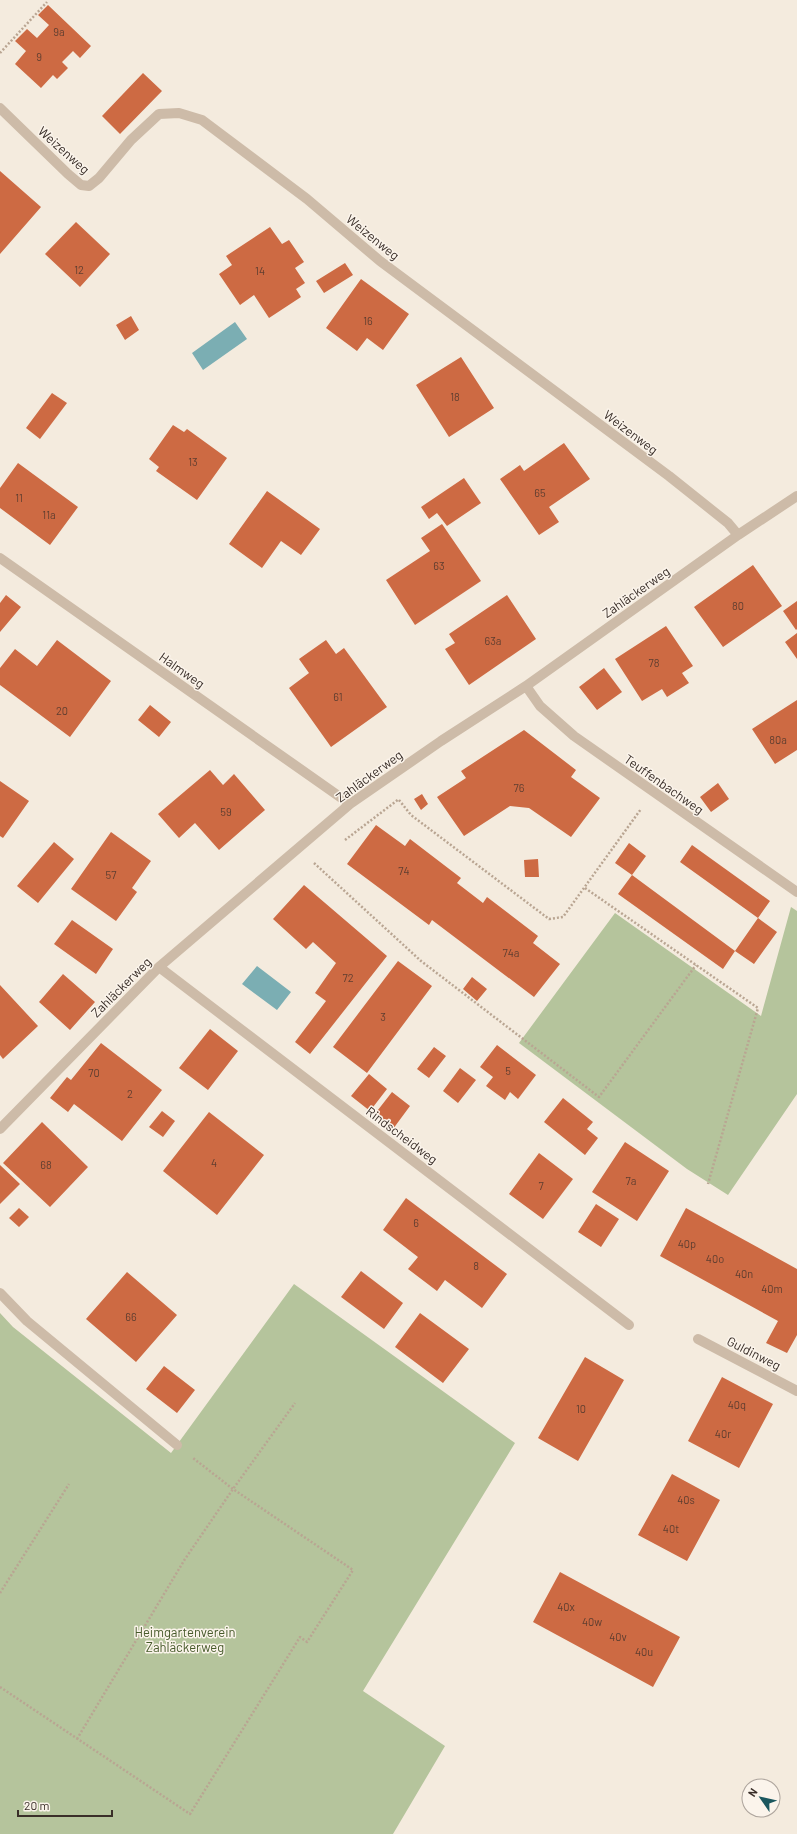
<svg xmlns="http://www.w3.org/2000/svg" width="797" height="1834" viewBox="0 0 797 1834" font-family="Barlow,sans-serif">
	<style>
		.green { fill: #b5c49c }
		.water { fill: #7baeb3 }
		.building { fill: #cd6a43 }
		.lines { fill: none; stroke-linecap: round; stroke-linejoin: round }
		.path { stroke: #b9a592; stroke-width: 2.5; stroke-dasharray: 2 2; stroke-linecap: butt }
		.service { stroke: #cdbba8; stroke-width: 10 }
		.minor { stroke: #cdbba8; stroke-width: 10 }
		.labels { text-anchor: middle; stroke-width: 3; stroke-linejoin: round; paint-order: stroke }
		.number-label { font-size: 11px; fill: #5f3e30 }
		.street-label { font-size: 13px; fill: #3a2f29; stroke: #fbf4eb }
		.park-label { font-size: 13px; fill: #475a2b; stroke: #fbf4eb }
	</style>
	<rect width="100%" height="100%" fill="#f4ebde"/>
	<path class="green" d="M791 907 797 911V1094L728 1195 687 1169 519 1043 615 913 761 1016Z
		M294 1284 515 1443 363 1691 445 1746 393 1834H0V1313L13 1327 171 1453Z"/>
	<path class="water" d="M235 322 247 339 203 370 192 353Z
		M257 966 291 992 277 1010 242 984Z"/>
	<path class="building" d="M48 5 91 46 80 58 73 51 62 62 68 68 57 79 53 75 41 88 15 64 26 51 15 41 27 29 37 38 49 25 38 15Z
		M143 73 162 91 120 134 102 116Z
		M0 171 41 207 0 254Z
		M76 222 110 254 80 287 45 254Z
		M270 227 282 244 289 240 304 262 295 268 305 283 296 289 301 297 269 318 254 295 240 305 219 274 232 265 226 256Z
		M345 263 353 275 324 293 316 281Z
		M361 279 409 314 383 350 367 338 357 351 326 328Z
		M131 316 139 330 125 340 116 325Z
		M461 357 494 408 449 437 416 385Z
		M52 393 67 403 40 439 26 428Z
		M173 425 184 432 187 429 227 458 197 500 156 471 159 467 149 459Z
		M564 443 590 479 549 507 559 522 539 535 500 479 520 465 524 471Z
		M18 463 78 507 50 545 0 508V488Z
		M464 478 481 503 447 526 437 513 429 519 421 507Z
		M267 491 320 529 301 555 281 541 262 568 229 544Z
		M442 524 481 581 415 625 386 580 430 551 421 538Z
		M753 565 782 606 723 647 694 607Z
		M6 595 21 607 0 632V603Z
		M507 595 536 639 469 685 445 649 455 643 449 634Z
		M797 601V629L796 630 783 611Z
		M666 626 693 666 682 673 689 683 667 697 662 689 642 701 615 659Z
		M797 633V659L785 642Z
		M57 640 111 681 70 737 0 685V668L15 649 37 666Z
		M326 640 336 654 344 648 387 707 331 747 289 688 309 673 299 659Z
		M604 668 622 692 597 710 579 687Z
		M797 700V750L775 764 752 729Z
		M150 705 171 722 159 737 138 720Z
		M524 730 576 770 571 777 600 798 571 837 529 808 510 806 464 836 437 797 466 778 461 771Z
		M210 770 223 785 234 774 265 810 219 850 195 823 179 838 158 814Z
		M0 781 29 801 3 838 0 836Z
		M718 783 729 799 711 812 700 797Z
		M422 794 428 804 421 810 414 799Z
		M376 825 405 846 410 839 461 878 457 883 483 903 487 897 538 936 533 943 560 964 534 997 432 920 429 925 347 864Z
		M111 832 151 861 132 888 137 892 116 921 71 889Z
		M54 842 74 859 38 903 17 886Z
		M629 843 646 856 632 875 615 863Z
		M692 845 770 901 758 918 680 862Z
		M538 859 539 877H525L524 860Z
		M632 875 735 951 723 969 618 894Z
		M304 885 387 956 310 1054 295 1042 326 1001 315 993 336 963 313 942 306 949 273 919Z
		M758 918 777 932 754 964 735 951Z
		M72 920 113 949 96 974 54 944Z
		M398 961 432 986 367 1073 333 1047Z
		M63 974 95 1002 70 1030 39 1002Z
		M472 977 487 989 477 1001 463 989Z
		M0 985 38 1026 3 1059 0 1055Z
		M210 1029 238 1051 208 1090 179 1068Z
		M101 1043 162 1090 122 1141 74 1104 68 1112 50 1098 67 1077 71 1080Z
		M497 1045 536 1075 518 1099 510 1092 505 1100 486 1086 493 1077 480 1067Z
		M434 1047 446 1056 429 1078 417 1069Z
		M460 1068 476 1080 458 1103 443 1091Z
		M369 1074 387 1089 370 1111 351 1096Z
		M392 1092 410 1106 393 1129 374 1115Z
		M563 1098 593 1122 587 1129 598 1138 585 1155 544 1122Z
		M162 1111 175 1121 163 1137 149 1127Z
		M209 1112 264 1155 217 1215 163 1171Z
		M42 1122 88 1167 50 1207 3 1163Z
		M625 1142 669 1171 637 1221 592 1192Z
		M539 1153 573 1179 543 1219 509 1194Z
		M0 1165 20 1184 0 1204Z
		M406 1198 507 1274 482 1308 445 1280 437 1291 408 1269 418 1257 383 1230Z
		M596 1204 619 1219 601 1247 578 1232Z
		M19 1208 29 1217 19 1227 9 1218Z
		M686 1208 797 1269V1335L787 1353 766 1343 778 1321 660 1256Z
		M361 1271 403 1303 384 1329 341 1297Z
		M127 1272 177 1315 136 1362 86 1319Z
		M420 1313 469 1349 443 1383 395 1347Z
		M585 1357 624 1380 578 1461 538 1438Z
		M164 1366 195 1390 177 1413 146 1389Z
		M722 1377 773 1404 739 1468 688 1441Z
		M672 1474 720 1500 687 1561 638 1535Z
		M560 1572 680 1637 653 1687 533 1622Z"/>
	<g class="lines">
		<path class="path" d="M0 53 47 2
			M399 800 411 815 549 919 563 917 641 809
			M345 840 399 799
			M314 863 421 961 599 1097 696 965
			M585 888 758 1008 708 1184
			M0 1593 69 1484
			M0 1687 190 1814 300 1637 307 1642 353 1570 233 1489 193 1458
			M77 1739 185 1559 233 1489 295 1403"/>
		<path class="service" d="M0 1293 27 1321 177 1445"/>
		<path class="minor" d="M0 108 68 174 81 185 89 186 99 178 131 140 159 114 179 113 202 120 307 199 380 261 669 476 728 523 738 535
			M0 558 350 804
			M526 686 540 706 574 736 797 892
			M159 967 629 1325
			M0 1129 159 967 350 804 441 741 526 686 738 535 797 496
			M698 1339 797 1391"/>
	</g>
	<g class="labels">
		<g class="number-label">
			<text x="59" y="36">9a</text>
			<text x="39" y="61">9</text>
			<text x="79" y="274">12</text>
			<text x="260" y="275">14</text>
			<text x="368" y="325">16</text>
			<text x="455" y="401">18</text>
			<text x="193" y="466">13</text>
			<text x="540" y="497">65</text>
			<text x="19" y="502">11</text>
			<text x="49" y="519">11a</text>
			<text x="439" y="570">63</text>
			<text x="738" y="610">80</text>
			<text x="493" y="645">63a</text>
			<text x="654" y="667">78</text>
			<text x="338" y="701">61</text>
			<text x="62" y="715">20</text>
			<text x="778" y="744">80a</text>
			<text x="519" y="792">76</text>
			<text x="226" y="816">59</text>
			<text x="404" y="875">74</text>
			<text x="111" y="879">57</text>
			<text x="511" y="957">74a</text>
			<text x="348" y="982">72</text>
			<text x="383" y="1021">3</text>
			<text x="508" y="1075">5</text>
			<text x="94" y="1077">70</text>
			<text x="130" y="1098">2</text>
			<text x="214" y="1167">4</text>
			<text x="46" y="1169">68</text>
			<text x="631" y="1185">7a</text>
			<text x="541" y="1190">7</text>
			<text x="416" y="1227">6</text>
			<text x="687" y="1248">40p</text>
			<text x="715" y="1263">40o</text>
			<text x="476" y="1270">8</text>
			<text x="744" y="1278">40n</text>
			<text x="772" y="1293">40m</text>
			<text x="131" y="1321">66</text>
			<text x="737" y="1409">40q</text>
			<text x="581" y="1413">10</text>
			<text x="723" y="1438">40r</text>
			<text x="686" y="1504">40s</text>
			<text x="671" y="1533">40t</text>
			<text x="566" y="1611">40x</text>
			<text x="592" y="1626">40w</text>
			<text x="618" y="1641">40v</text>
			<text x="644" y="1656">40u</text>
		</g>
		<g class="street-label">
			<text transform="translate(64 150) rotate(42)" y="5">Weizenweg</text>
			<text transform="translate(373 237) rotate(39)" y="5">Weizenweg</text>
			<text transform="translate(631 432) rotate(37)" y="5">Weizenweg</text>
			<text transform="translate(636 592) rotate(-35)" y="5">Zahläckerweg</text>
			<text transform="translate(182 670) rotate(35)" y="5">Halmweg</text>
			<text transform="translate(369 776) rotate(-36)" y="5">Zahläckerweg</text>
			<text transform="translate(664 784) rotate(35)" y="5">Teuffenbachweg</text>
			<text transform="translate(121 987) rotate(-45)" y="5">Zahläckerweg</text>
			<text transform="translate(402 1135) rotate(37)" y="5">Rindscheidweg</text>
			<text transform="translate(754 1353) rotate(27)" y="5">Guldinweg</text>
		</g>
		<g class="park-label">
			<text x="185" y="1637">Heimgartenverein<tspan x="185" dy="15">Zahläckerweg</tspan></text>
		</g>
	</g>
	<g transform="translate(761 1798) rotate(304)"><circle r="19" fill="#fbf4eb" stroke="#aea59d"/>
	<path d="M0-3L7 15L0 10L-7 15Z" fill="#1b575e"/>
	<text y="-6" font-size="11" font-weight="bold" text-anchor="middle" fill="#3a2f29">N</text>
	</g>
	<path d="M18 1810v6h94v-6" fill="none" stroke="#3a2f29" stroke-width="2"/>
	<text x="24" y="1810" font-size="12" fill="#3a2f29" stroke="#fbf4eb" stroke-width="3" paint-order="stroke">20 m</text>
</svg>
